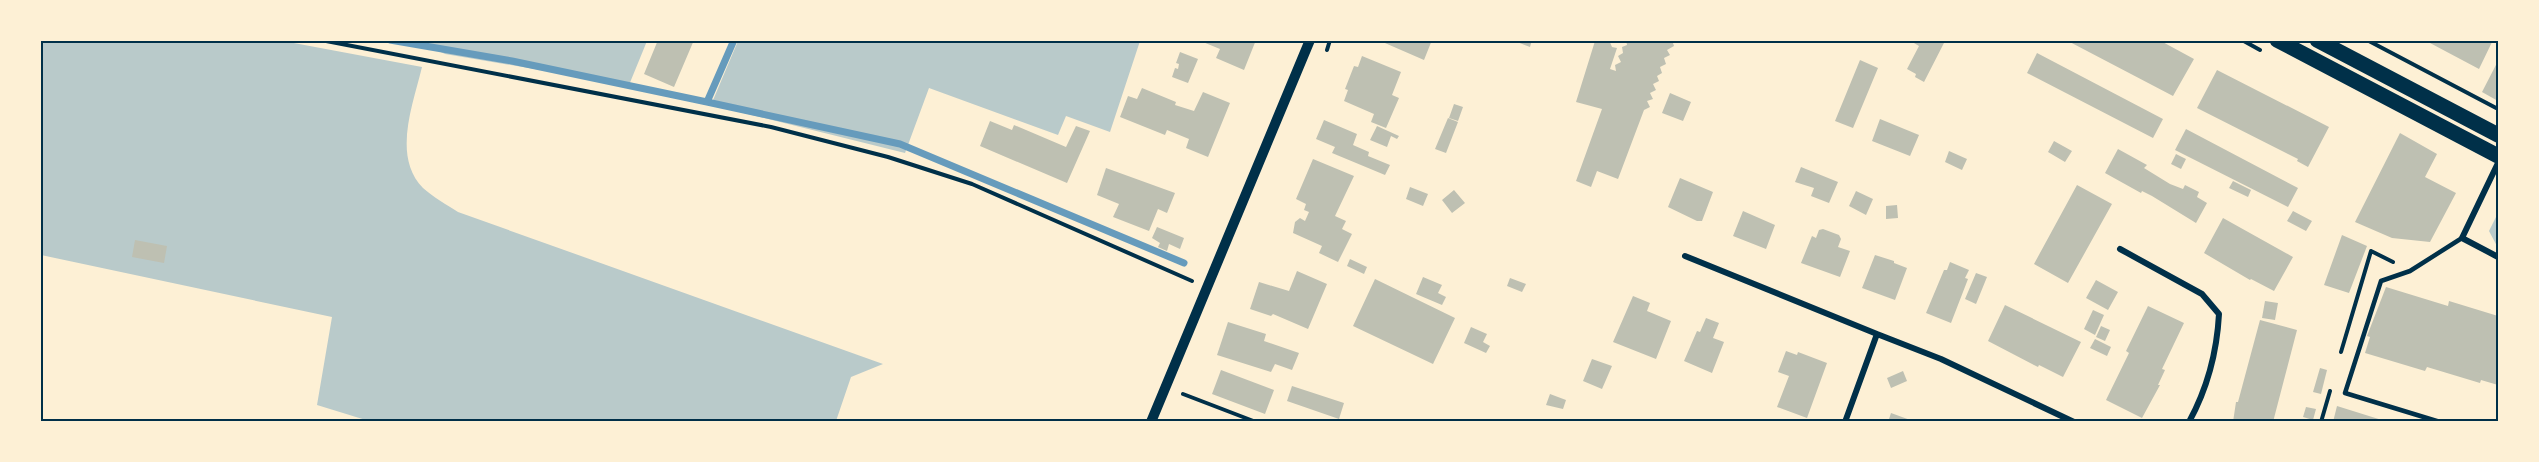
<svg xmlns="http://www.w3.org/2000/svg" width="2539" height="462" viewBox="0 0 2539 462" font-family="Arial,sans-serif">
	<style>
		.green { fill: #b9caca }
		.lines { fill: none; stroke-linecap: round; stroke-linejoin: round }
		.stream { stroke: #669bbc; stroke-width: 7 }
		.building { fill: #bec0b2 }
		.path { stroke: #003049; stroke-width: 4 }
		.service { stroke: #003049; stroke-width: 4.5 }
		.minor { stroke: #003049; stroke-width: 6 }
		.tertiary { stroke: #003049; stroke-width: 10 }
		.primary { stroke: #003049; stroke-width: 15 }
		.neatline { fill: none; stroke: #003049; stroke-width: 2 }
	</style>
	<rect width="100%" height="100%" fill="#fdf0d5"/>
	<path class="green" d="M41 41H283L422 67C413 105 392 156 423 188 433 197 447 205 458 212L883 364 851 377 836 421H369L317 405 332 317 41 255Z
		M418 41H647L629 85 445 54Z
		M738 41V40L1140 41 1110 132 1066 116 1058 135 929 88 905 153 711 105Z
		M2498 213V248L2489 231Z"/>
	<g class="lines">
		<path class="stream" d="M390 40 512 61 707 102 734 40
			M707 102 900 144 1184 263"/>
	</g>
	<path class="building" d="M658 40H694L674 87 644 74Z
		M1198 40H1256L1244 70 1216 58 1220 49Z
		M1378 40H1432L1424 60Z
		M1512 40H1532L1530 47Z
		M1609 40 1612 47 1617 48 1610 69 1616 71 1615 65 1621 62 1618 56 1623 53 1622 47 1627 45 1626 40H1672L1674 46 1667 50 1670 55 1664 58 1666 64 1660 67 1662 73 1657 76 1659 81 1653 84 1656 90 1650 93 1653 99 1647 101 1650 107 1644 110 1618 179 1597 171 1591 187 1576 181 1602 109 1576 102 1595 41Z
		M1909 40 1945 41 1924 82 1915 77 1916 74 1907 69 1919 46Z
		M2066 40H2159L2194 59 2173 96Z
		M2431 40H2493L2479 69 2430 43Z
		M1180 52 1198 59 1188 83 1172 77 1175 68 1178 69 1179 64 1176 63Z
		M2037 53 2163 119 2153 138 2027 73Z
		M1362 56 1401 72 1392 95 1399 98 1386 128 1371 122 1374 114 1344 101 1348 90 1345 89 1354 66 1358 67Z
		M1860 60 1878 68 1853 128 1835 121Z
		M2498 61V101L2482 92Z
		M2217 70 2329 127 2308 167 2297 161 2298 159 2197 108Z
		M1142 88 1176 102 1175 105 1194 111 1203 92 1230 103 1208 157 1186 148 1189 139 1167 130 1165 135 1120 117 1128 96 1137 99Z
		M1670 93 1691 102 1683 121 1662 113Z
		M1454 104 1463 107 1458 121 1449 118Z
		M1448 118 1458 122 1446 153 1435 149Z
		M1880 119 1919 135 1910 156 1872 141Z
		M1324 120 1357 134 1353 145 1369 152 1368 156 1390 165 1385 175 1332 153 1335 147 1316 139Z
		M990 121 1012 130 1014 125 1066 147 1076 126 1090 131 1067 183 980 146Z
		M1377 126 1399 136 1397 139 1391 136 1387 147 1370 140Z
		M2186 129 2298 188 2288 207 2175 150Z
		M2400 133 2437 154 2425 177 2456 193 2430 242 2392 238 2355 222Z
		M2054 141 2072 151 2065 162 2048 152Z
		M2118 149 2147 165 2144 168 2170 184 2183 189 2185 185 2199 192 2197 197 2207 203 2196 223 2152 196 2142 191 2141 193 2105 173Z
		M1949 151 1967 159 1962 170 1945 162Z
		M2176 154 2186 159 2181 169 2171 164Z
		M1313 159 1354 176 1335 216 1346 221 1342 229 1352 234 1338 262 1319 253 1322 246 1293 233 1295 222 1300 218 1305 221 1309 212 1304 210 1306 204 1296 199Z
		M1801 167 1838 182 1829 203 1811 196 1814 188 1795 182Z
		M1106 168 1175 193 1167 213 1158 209 1149 231 1113 217 1119 204 1097 195Z
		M1680 178 1713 192 1702 221H1697L1668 207Z
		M2233 181 2251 190 2248 197 2229 188Z
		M2077 185 2112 204 2068 283 2034 264Z
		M1410 187 1428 194 1423 206 1406 199Z
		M1454 190 1465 203 1452 213 1442 200Z
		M1856 191 1873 199 1866 215 1849 206Z
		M1897 205 1898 218 1886 219V206Z
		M1743 211 1775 225 1766 249 1733 236Z
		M2293 211 2312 221 2306 231 2287 221Z
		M2223 218 2293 257 2274 291 2251 279 2250 280 2204 253Z
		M1157 227 1184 238 1180 249 1169 244 1167 251 1158 247 1160 243 1152 238Z
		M1823 229 1839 235 1841 239 1838 247 1850 251 1840 277 1801 263 1812 236 1816 238 1819 230Z
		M2342 235 2367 246 2349 293 2324 285Z
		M135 240 167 246 164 263 132 257Z
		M1875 255 1894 261V263L1907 268 1895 300 1862 288Z
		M1350 259 1367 267 1364 274 1347 266Z
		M1950 262 1969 270 1965 278 1968 279 1951 323 1926 313 1944 270H1947Z
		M1297 271 1327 284 1308 329 1273 314 1271 316 1250 309 1259 282 1289 291Z
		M1976 273 1987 277 1976 304 1965 299Z
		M1423 277 1442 285 1438 293 1446 297 1442 305 1416 294Z
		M1510 278 1526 284 1522 292 1507 286Z
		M1375 279 1455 318 1433 364 1353 326Z
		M2096 280 2118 292 2108 310 2086 298Z
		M2386 287 2448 306 2449 301 2498 316V385L2481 380 2480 383 2427 367 2425 371 2365 353 2370 337 2367 336Z
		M1633 296 1650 303 1647 311 1671 321 1656 359 1613 342Z
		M2265 301 2278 303 2275 320 2262 318Z
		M2005 305 2081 342 2063 377 2039 365 2038 367 1988 341Z
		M2148 306 2184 323 2162 369 2165 370 2158 385H2160L2142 418 2106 400 2129 353 2126 351Z
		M2093 310 2104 315 2095 335 2084 329Z
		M1706 318 1719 323 1713 338 1724 342 1712 373 1684 361 1697 331 1700 332Z
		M2260 320 2297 330 2273 422H2233L2236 402H2238Z
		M1228 322 1266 334 1264 341 1299 353 1292 370 1275 364 1271 372 1217 355Z
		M2101 326 2110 330 2105 341 2096 337Z
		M1471 327 1487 334 1483 342 1490 346 1486 353 1464 343Z
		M2095 339 2111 347 2107 356 2090 348Z
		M1786 351 1797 355 1798 352 1827 363 1807 418 1777 407 1789 376 1778 372Z
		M1592 359 1612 366 1602 389 1583 381Z
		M2320 368 2327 370 2321 394 2313 392Z
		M1221 370 1274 390 1265 414 1212 394Z
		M1903 371 1907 381 1891 388 1887 378Z
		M1292 386 1344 403 1339 419 1287 401Z
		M1550 394 1566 400 1563 409 1546 405Z
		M2337 406 2385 421V422H2333Z
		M2306 407 2316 409 2313 420 2303 417Z
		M1891 413 1913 421V422H1888Z"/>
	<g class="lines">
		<path class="path" d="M321 40 771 127 888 157 972 184 1192 281
			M2242 40 2260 50
			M2367 40 2498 109
			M1327 50 1330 40
			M2341 352 2371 251 2393 262
			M1183 394 1256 422
			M2321 422 2330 391"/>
		<path class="service" d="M2440 422 2345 393 2381 281 2410 271 2462 238"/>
		<path class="minor" d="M2498 163 2462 238 2498 257
			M2120 249 2202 294 2219 314C2217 351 2207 389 2189 422
			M1685 256 1877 334 1845 422
			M1877 334 1941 359 2074 422"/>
		<path class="tertiary" d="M1151 422 1310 40"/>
		<path class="primary" d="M2277 40 2498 156
			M2317 40 2498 135"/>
	</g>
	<rect width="2539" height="462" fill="none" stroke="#fdf0d5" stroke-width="84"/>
	<rect x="42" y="42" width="2455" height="378" class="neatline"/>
</svg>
